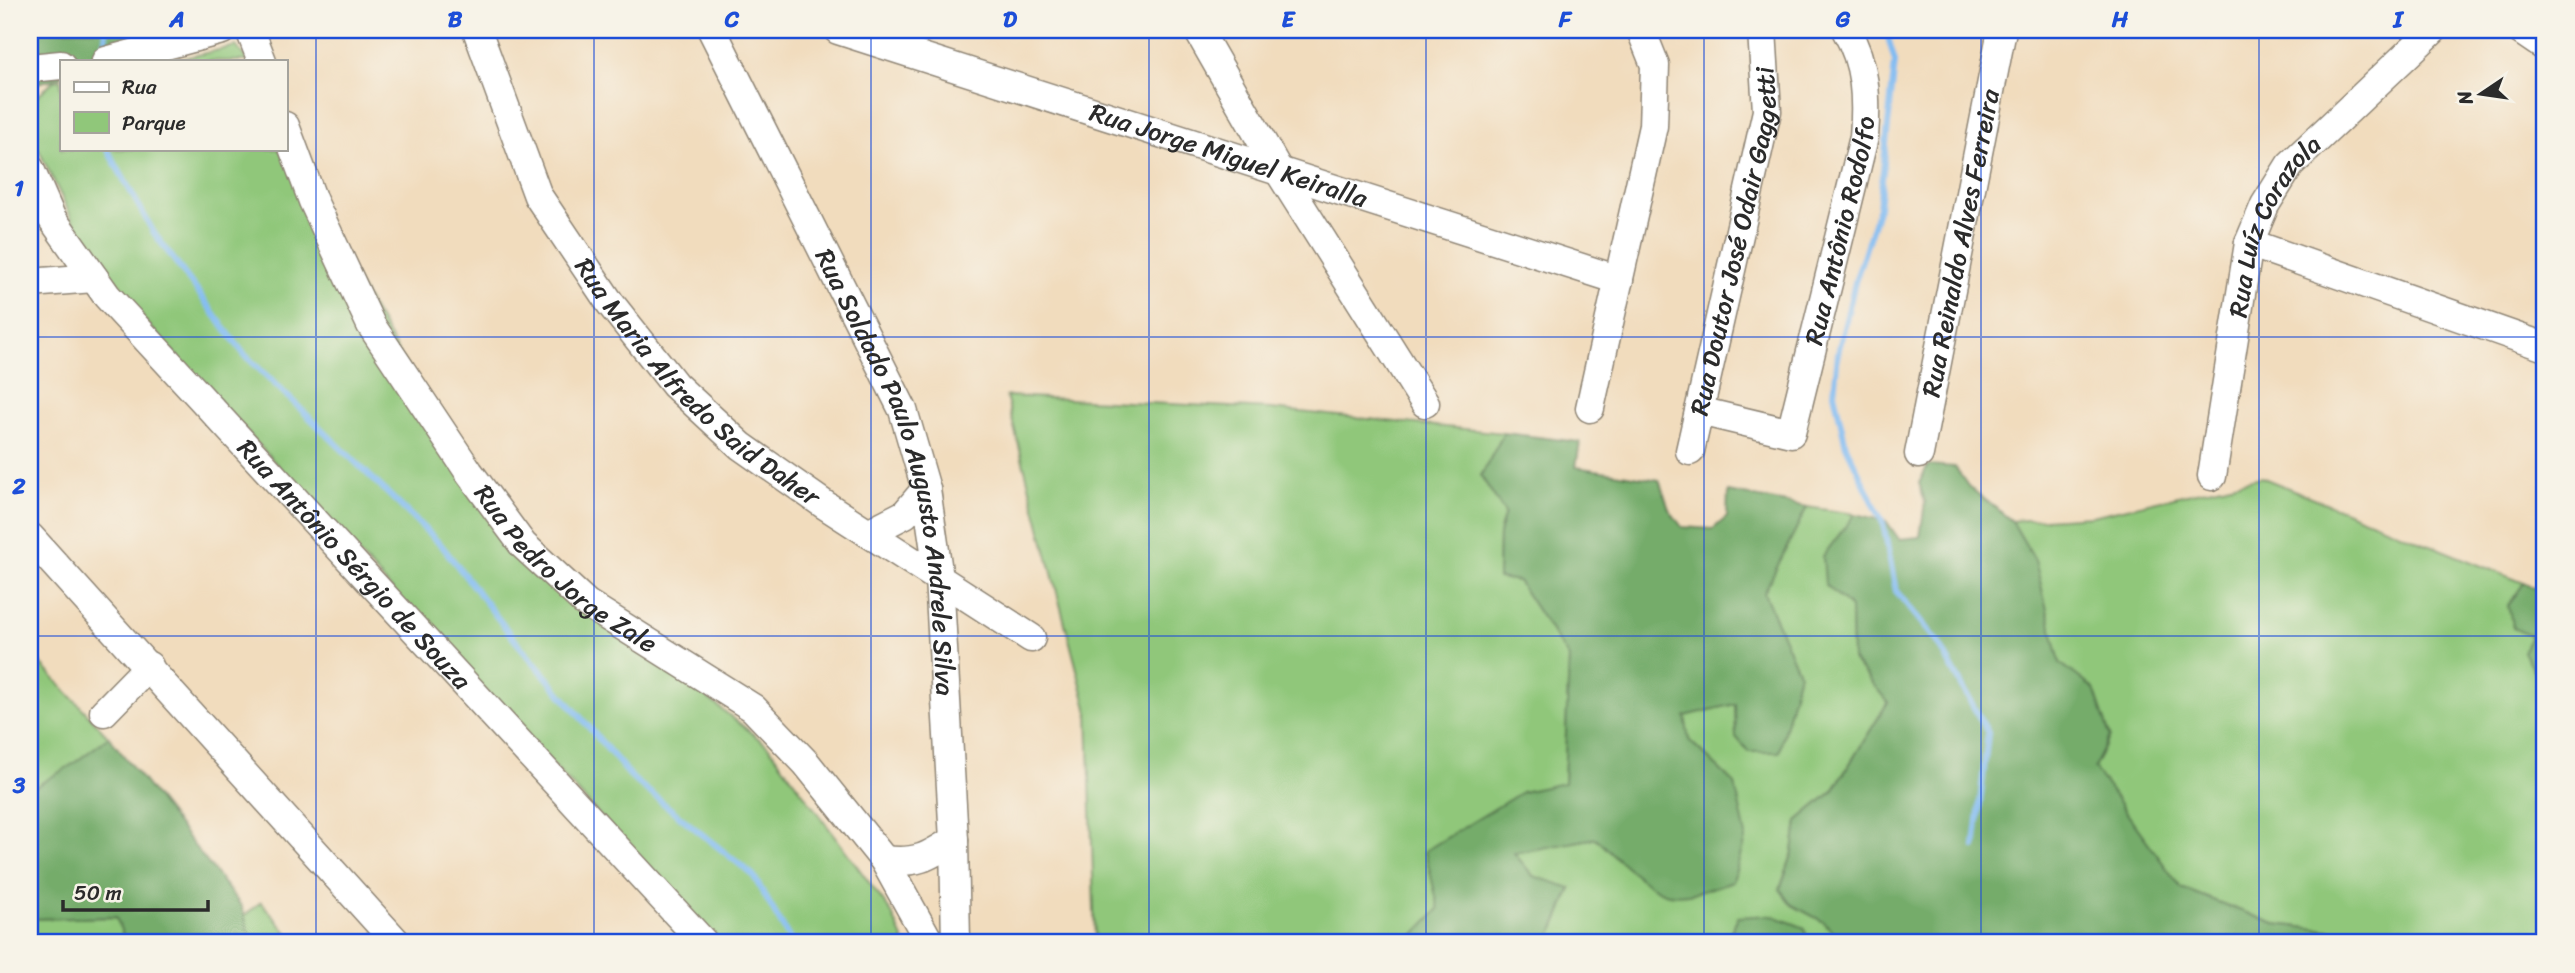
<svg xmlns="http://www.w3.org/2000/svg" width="2575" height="973" viewBox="0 0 2575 973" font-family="Sriracha,sans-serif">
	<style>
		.green { fill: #90c77a; stroke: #5e7952; stroke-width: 2 }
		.forest { fill: #74ac6a; stroke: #506c4a; stroke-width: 2 }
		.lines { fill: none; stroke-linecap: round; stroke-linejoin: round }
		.stream { stroke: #81bbf2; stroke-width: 6 }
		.minor-casing { stroke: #8e8474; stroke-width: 31 }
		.minor { stroke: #fff; stroke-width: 28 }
		.grid { fill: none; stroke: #1d4ed8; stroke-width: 2; stroke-opacity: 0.55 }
		.labels { text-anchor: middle; stroke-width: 7; stroke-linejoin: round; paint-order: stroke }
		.street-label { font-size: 26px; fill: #2b2b2b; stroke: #f7f3e8 }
		.neatline { fill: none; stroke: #1d4ed8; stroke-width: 2.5 }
		.grid-label { font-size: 23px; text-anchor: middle; font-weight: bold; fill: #1d4ed8 }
	</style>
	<rect width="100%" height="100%" fill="#f7f3e8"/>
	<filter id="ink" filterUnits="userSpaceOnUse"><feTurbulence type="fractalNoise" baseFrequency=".0143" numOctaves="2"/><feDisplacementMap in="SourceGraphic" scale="14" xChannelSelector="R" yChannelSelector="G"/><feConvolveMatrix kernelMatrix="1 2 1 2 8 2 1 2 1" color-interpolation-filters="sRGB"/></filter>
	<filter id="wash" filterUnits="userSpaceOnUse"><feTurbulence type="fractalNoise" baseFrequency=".00686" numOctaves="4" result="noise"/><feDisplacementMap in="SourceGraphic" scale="28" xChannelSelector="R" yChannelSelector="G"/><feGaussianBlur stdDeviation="1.57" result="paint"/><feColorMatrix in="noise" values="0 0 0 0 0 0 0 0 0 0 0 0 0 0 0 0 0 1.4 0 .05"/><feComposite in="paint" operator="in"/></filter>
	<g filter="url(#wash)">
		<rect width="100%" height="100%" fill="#f1dcbd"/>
		<path class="green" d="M236 46 248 61H171Z
			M61 80V149H279L495 517 656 657 768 746 891 912 905 943H717L130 305 81 237 30 132V103L53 81Z
			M1006 396 1271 409 1504 433 1481 476 1505 513 1499 534 1498 578 1518 581 1569 658 1564 784 1522 792 1439 909 1414 936 1417 943H1095L1088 712Z
			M2261 477 2524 583 2508 606 2531 636 2541 683 2545 684V934L2533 943H2435L2275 924 2181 888 2094 768 2110 736 2094 689 2060 663 2035 561 2012 521 2092 516Z
			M1807 507 1855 514 1823 556 1851 608 1852 659 1888 702 1833 791 1797 821 1793 852 1780 889 1792 905 1824 922 1843 943H1806L1805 928 1738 917 1725 943H1689L1679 936 1672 943H1548L1571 889 1533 876 1513 853 1596 838 1626 867 1735 784 1689 740 1684 716 1735 704 1736 737 1779 752 1799 673 1763 593Z
			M30 652 109 737 73 764 30 790Z
			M261 902 296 943H252L244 916Z
			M116 917 126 943H30V919Z"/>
		<path class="forest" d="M30 30H236V37L131 61H61V77L30 85Z
			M1504 433 1580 442 1576 467 1659 480 1669 509 1682 527 1713 529 1727 517 1728 492 1807 507 1764 593 1799 673 1779 752H1749L1736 737 1735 704 1685 716 1689 740 1735 784 1746 836 1733 881C1714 887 1689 898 1669 894 1647 890 1612 853 1596 838L1514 853 1533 876 1571 888 1548 943H1417L1413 936 1439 909 1425 851 1522 792 1564 783 1569 658 1518 581 1498 578 1499 534 1505 513 1481 476Z
			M1928 465 1955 467 1968 486 2012 521 2035 561 2060 663 2094 689 2110 736 2094 768 2181 888 2275 924 2435 943H1843L1824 922 1792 905 1780 889 1793 852 1797 821 1833 791 1888 702 1852 659 1851 608 1825 584 1823 556 1855 514 1886 521 1899 539 1920 537 1925 502 1919 483Z
			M2524 583 2545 592V684L2541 683 2523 652 2531 636 2513 628 2508 606Z
			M109 737 242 907 252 943H126L116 917 30 919V790L73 764Z
			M1771 915 1805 928 1806 943H1725L1738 917Z"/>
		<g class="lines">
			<path class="stream" d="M1886 30 1895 62 1879 207 1855 282 1838 353 1834 393 1846 446 1883 523 1896 591 1939 644 1988 733 1975 847
				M104 52 106 30
				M107 149 154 233 244 354 442 546 514 639 633 779 753 875 792 943"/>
		</g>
	</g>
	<g filter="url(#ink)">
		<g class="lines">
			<g class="minor-casing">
				<g id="minor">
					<path d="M250 30 262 61"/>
					<path id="s1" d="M477 30 538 196 610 303 675 385 741 446 825 505 1031 638"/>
					<path id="s2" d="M712 30 903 410 926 489 939 578 954 840 956 943"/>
					<path id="s3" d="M838 30 1619 280"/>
					<path d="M1198 30 1280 173 1425 403"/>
					<path d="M2520 30 2545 47"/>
					<path d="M106 61 222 30"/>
					<path d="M30 68 61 65"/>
					<path id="s4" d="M285 126 313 201 371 325 469 472 523 545 586 603 753 708 806 763 884 860 930 943"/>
					<path id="s5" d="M30 169 51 217 107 296 704 943"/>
					<path d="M2249 243 2545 347"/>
					<path d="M30 283 94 278"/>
					<path d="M1590 408 1653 126 1655 65 1641 30"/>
					<path id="s6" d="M1699 411 1791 433 1864 137C1867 99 1866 64 1846 30"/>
					<path id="s7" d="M1690 451 1767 111 1762 30"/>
					<path id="s8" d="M1919 454 2002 30"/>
					<path id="s9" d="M2212 476 2249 243 2265 205 2290 165 2433 30"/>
					<path d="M868 533 905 514 926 489"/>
					<path d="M30 537 397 943"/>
					<path d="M104 712 149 666"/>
					<path d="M884 860C916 864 928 857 954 840"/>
				</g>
			</g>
			<use href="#minor" class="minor"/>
		</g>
	</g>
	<path class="grid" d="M316 30V943M594 30V943M871 30V943M1149 30V943M1426 30V943M1704 30V943M1981 30V943M2259 30V943M30 337H2545M30 636H2545"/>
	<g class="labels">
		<g class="street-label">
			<text dy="9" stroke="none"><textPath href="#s3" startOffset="410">Rua Jorge Miguel Keiralla</textPath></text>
			<text dy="9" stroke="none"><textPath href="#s6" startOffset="303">Rua Antônio Rodolfo</textPath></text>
			<text dy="9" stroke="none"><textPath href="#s9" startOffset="261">Rua Luíz Corazola</textPath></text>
			<text dy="9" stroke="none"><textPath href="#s7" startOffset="215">Rua Doutor José Odair Gaggetti</textPath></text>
			<text dy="9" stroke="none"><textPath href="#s8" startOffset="215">Rua Reinaldo Alves Ferreira</textPath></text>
			<text dy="9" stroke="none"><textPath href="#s1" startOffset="424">Rua Maria Alfredo Said Daher</textPath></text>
			<text dy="9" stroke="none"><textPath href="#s2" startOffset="481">Rua Soldado Paulo Augusto Andrele Silva</textPath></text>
			<text dy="9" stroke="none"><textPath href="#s5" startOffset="514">Rua Antônio Sérgio de Souza</textPath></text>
			<text dy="9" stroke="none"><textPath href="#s4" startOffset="532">Rua Pedro Jorge Zale</textPath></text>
		</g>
	</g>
	<rect width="2575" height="973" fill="none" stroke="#f7f3e8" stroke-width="77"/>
	<rect x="60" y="60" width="228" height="91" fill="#f7f3e8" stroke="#a5a39c" stroke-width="2"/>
	<rect x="74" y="82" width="35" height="10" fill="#ffffff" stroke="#a5a39c" stroke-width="2"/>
	<text x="122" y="94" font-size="21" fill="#2b2b2b">Rua</text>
	<rect x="74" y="112" width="35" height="21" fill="#90c77a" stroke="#a5a39c" stroke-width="2"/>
	<text x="122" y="130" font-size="21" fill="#2b2b2b">Parque</text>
	<g transform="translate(2481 94) rotate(257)" stroke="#f7f3e8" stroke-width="5" paint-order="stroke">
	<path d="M0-5L12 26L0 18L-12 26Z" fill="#2b2b2b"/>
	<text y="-10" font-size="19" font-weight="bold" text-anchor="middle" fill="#2b2b2b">N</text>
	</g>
	<path d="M63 900v10h145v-10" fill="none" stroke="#2b2b2b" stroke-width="3.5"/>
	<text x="74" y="900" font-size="21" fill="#2b2b2b" stroke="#f7f3e8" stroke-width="5" paint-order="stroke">50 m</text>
	<rect x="38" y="38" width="2498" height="896" class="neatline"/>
	<g class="grid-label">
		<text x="177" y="27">A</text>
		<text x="455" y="27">B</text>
		<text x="732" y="27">C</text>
		<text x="1010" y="27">D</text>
		<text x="1288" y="27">E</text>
		<text x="1565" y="27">F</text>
		<text x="1843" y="27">G</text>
		<text x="2120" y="27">H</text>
		<text x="2398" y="27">I</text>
		<text x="19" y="196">1</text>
		<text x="19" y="494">2</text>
		<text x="19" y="793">3</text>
	</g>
</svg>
